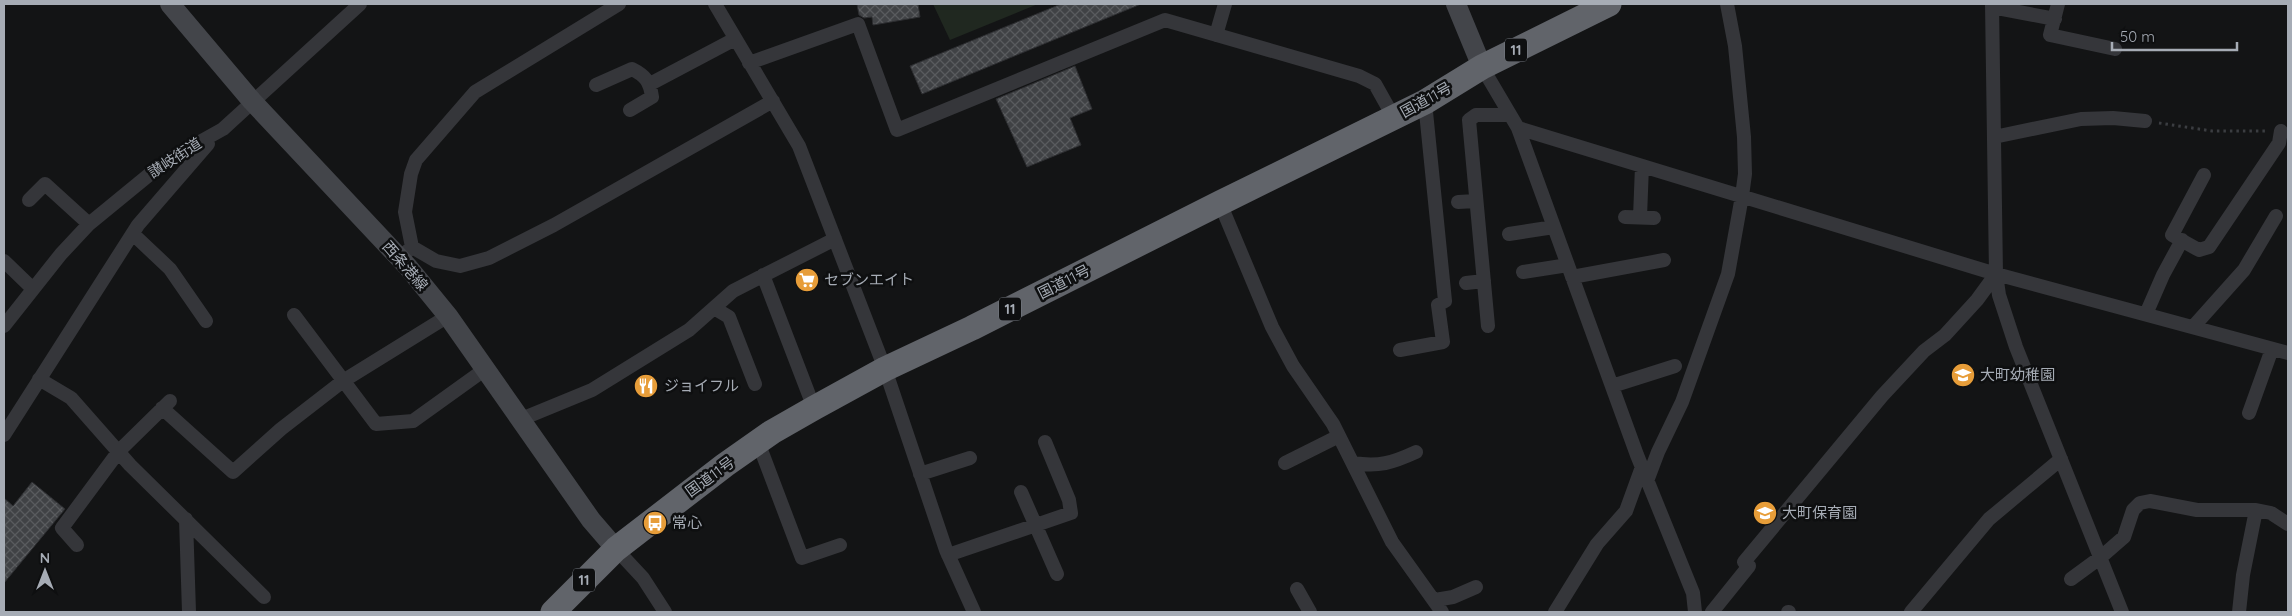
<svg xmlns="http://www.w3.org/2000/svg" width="2292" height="616" viewBox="0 0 2292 616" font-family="Quicksand,'Noto Sans JP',sans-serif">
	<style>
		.pitch { fill: #202820 }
		.building { fill: url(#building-cross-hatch); stroke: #2d2e31 }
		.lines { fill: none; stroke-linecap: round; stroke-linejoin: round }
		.path { stroke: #3b3d41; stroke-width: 3; stroke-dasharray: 2.5 4; stroke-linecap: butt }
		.street { stroke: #35363a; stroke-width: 14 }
		.secondary { stroke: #43454a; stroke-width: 20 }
		.highway { stroke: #61646a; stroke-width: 25 }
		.labels { text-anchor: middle; stroke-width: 5; stroke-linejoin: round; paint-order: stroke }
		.shield { fill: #0e0f10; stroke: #787d84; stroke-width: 1 }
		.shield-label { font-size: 14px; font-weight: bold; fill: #a6acb5 }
		.street-label { font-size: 15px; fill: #a6acb5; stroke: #0e0f10 }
		.poi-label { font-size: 15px; fill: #a6acb5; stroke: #0e0f10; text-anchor: start }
	</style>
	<defs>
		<pattern id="building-cross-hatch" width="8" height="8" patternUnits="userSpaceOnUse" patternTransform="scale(1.25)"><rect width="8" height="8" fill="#404245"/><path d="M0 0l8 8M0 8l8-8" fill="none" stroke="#595b5e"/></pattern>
	</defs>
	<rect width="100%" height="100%" fill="#131415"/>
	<path class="pitch" d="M933 4H1038L950 40Z"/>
	<path class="building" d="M857 4H918L920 17 873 25 872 17 864 18 859 15Z
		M1061 4H1141L922 94 910 66Z
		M1075 66 1092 109 1070 118 1081 145 1027 167 996 99Z
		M32 482 65 509 4 583V498L13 506Z"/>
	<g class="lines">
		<path class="path" d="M2159 123 2212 131H2268"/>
		<path class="street" d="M715 4 799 146 885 369 946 550 974 612
			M1992 4 1996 274 1999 295 2016 347 2122 612
			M2058 4 2050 35 2115 49
			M1992 7 2055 19
			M1216 35 1225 4
			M749 63 858 24 897 130 1165 20 1359 76 1375 84 1394 118
			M1482 67 1518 128 1637 455 1693 593 1695 612
			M650 84 735 39
			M596 85 632 69C646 76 650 82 652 97L630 110
			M1518 128 1996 274 2288 353
			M1994 137 2081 119 2113 118 2145 121
			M2204 175 2172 235 2199 250 2209 247 2279 143 2281 131
			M29 200 45 184 89 224
			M1458 202 1476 201
			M1220 203 1272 327 1293 366 1333 424 1392 542 1442 612
			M1625 217 1654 218
			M1640 217 1642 166
			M133 234 170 269 206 321
			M1509 234 1554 227
			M412 247 405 212 411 174 416 160 475 92 619 4
			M400 258 412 247 436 261 460 266 489 258 554 225 773 101
			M4 261 33 289
			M1523 272 1568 265
			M763 275 814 408
			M1572 277 1664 260
			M1466 283 1484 281
			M714 308 729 317 755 384
			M2146 314 2163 275 2182 240
			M294 315 376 424 413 421 484 370
			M4 326 61 254 89 224 150 174 180 153 223 129 360 4
			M1488 326 1469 120 1476 115H1510
			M2193 327 2244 270 2276 216
			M1400 350 1443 342 1438 305 1445 301 1425 102
			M39 379 71 398 130 465 264 597
			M1612 386 1675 366
			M162 408 233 472 281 429 343 381 448 316
			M2249 413 2272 349
			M519 420 592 390 689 330 733 291 835 239
			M4 435 138 225 208 144
			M758 442 802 558 840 545
			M1285 463 1339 436
			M1353 463C1379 467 1392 463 1416 452
			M920 474 970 458
			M1647 481 1658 452 1682 402 1728 274 1742 196 1745 174 1744 137 1735 46 1727 4
			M1021 492 1057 574
			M186 519 189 612
			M77 545 62 528 119 451 170 401
			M616 549 643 578 665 612
			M948 555 1071 513 1069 500 1045 442
			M2071 579 2101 557 2124 537 2133 510 2140 503 2150 501 2197 510H2256L2271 513 2288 524
			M1297 589 1310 612
			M1435 600 1453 597 1476 587
			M1555 612 1597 544 1626 511 1642 467
			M1712 612 1749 566 1744 562 1882 396 1924 351 1945 335 1977 300 1996 274
			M1788 612H1789
			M1911 612 1989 519 2061 459
			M2239 612 2243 575 2256 510"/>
		<path class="secondary" d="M170 4 252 101 408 267 448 316 591 520 616 549
			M1456 4 1482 67"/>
		<path class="highway" d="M553 612 616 549 725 465 772 432 814 408 885 369 972 328 1220 203 1425 102 1482 67 1609 4"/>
	</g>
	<defs>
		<g id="supermarket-disc" transform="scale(1.25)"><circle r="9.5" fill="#e79d39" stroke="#0e0f10"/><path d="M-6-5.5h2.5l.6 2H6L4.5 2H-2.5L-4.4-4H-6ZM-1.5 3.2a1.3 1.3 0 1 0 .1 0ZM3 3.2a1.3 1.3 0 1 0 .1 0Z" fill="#fff"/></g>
		<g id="school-disc" transform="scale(1.25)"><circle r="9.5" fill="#e79d39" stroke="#0e0f10"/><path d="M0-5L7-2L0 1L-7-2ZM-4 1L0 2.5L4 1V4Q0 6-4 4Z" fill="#fff"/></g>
		<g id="restaurant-disc" transform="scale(1.25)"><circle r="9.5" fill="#e79d39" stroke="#0e0f10"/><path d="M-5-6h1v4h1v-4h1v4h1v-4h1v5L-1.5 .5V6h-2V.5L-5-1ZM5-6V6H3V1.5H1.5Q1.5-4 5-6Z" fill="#fff"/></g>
		<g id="bus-disc" transform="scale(1.25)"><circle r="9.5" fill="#e79d39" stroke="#0e0f10"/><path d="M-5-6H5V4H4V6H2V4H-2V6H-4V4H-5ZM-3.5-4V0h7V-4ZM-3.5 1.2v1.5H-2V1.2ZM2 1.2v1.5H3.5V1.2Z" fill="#fff"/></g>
	</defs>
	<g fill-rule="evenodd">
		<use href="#supermarket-disc" x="807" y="280"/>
		<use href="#school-disc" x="1963" y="375"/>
		<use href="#restaurant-disc" x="646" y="386"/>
		<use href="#school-disc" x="1765" y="513"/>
		<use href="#bus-disc" x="655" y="523"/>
	</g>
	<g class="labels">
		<g class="shield">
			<rect x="1505" y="38.5" width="22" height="23" rx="4"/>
			<rect x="999" y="297.5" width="22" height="23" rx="4"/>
			<rect x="573" y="568.5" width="22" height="23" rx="4"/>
		</g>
		<g class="shield-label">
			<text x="1516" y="55">11</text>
			<text x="1010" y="314">11</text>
			<text x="584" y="585">11</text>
		</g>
		<g class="street-label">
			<text transform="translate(1426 100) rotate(-29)" y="5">国道11号</text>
			<text transform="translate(175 158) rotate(-33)" y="5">讃岐街道</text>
			<text transform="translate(405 266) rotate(49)" y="5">西条港線</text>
			<text transform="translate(1064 282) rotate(-27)" y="5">国道11号</text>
			<text transform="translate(710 477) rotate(-36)" y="5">国道11号</text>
		</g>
		<g class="poi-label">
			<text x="824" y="285">セブンエイト</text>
			<text x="1980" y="380">大町幼稚園</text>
			<text x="664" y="391">ジョイフル</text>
			<text x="1782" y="518">大町保育園</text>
			<text x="672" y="528">常心</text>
		</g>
	</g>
	<rect width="2292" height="616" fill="none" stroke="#a6acb5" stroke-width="10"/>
	<g transform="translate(45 571)" stroke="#0e0f10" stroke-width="4" paint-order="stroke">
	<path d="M0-4L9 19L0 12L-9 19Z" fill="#a6acb5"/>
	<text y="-8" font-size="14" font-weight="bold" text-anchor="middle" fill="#a6acb5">N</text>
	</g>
	<path d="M2112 42v8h125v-8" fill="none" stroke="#a6acb5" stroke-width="2.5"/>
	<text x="2120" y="42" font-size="15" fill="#a6acb5" stroke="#0e0f10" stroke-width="4" paint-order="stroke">50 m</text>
</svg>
